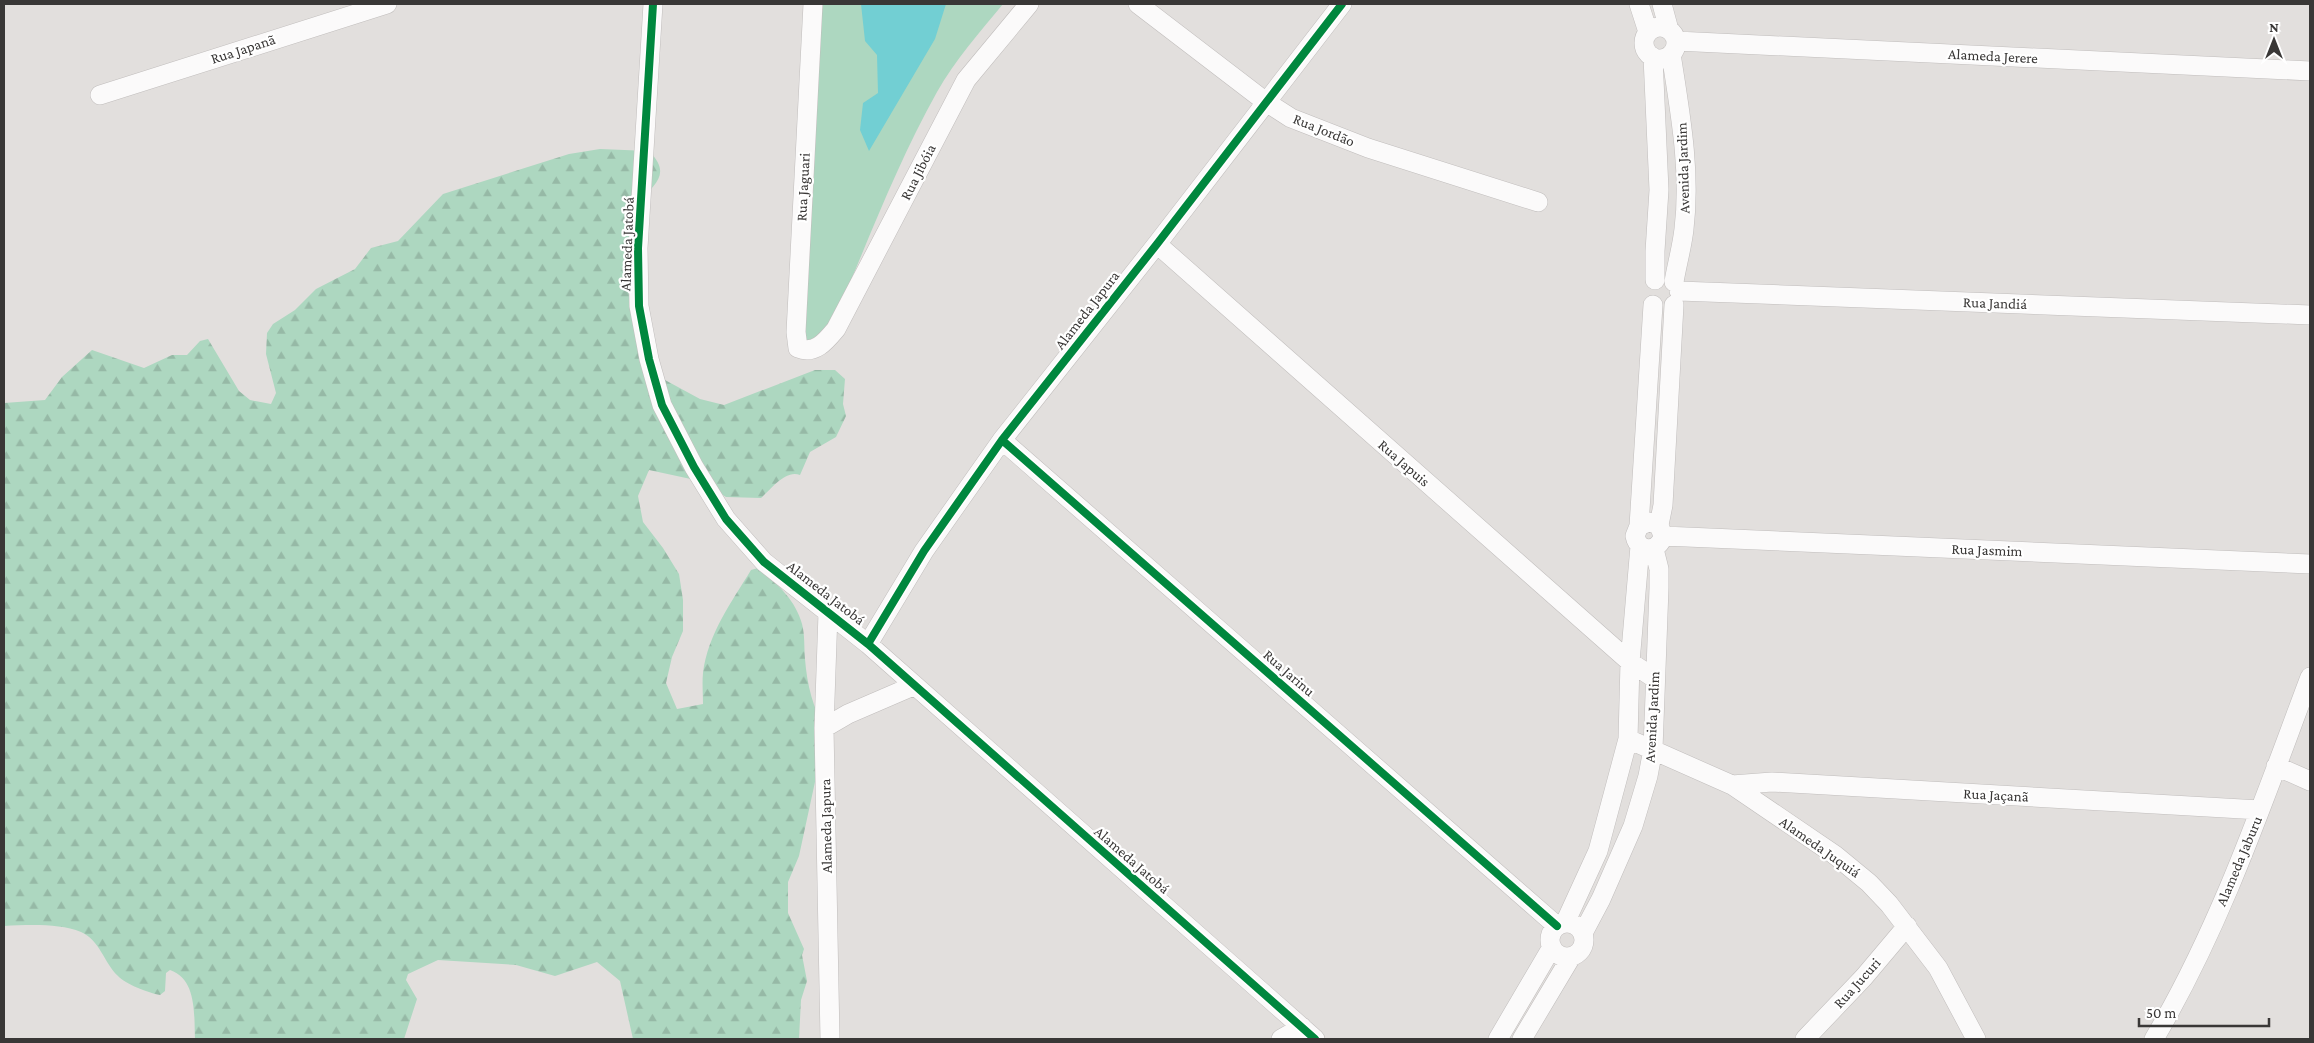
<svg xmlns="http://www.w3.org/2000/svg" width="2314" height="1043" viewBox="0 0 2314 1043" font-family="'Crimson Pro',serif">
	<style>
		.forest { fill: url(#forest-firs) }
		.park { fill: #add7c0 }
		.water { fill: #72cfd3 }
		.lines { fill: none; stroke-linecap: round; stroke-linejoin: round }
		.street-casing { stroke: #c0bdbc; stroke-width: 20 }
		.street { stroke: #fbfafa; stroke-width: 19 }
		.cycleway-casing { stroke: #fff; stroke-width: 11 }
		.cycleway { stroke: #00873e; stroke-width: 8 }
		.labels { text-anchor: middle; stroke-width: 4.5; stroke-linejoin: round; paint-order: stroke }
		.street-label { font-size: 15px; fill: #393736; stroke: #fff }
	</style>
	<defs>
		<pattern id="forest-firs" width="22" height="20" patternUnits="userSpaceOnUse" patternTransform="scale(1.25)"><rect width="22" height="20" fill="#add7c0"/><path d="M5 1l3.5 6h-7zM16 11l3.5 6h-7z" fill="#96b9a6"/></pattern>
	</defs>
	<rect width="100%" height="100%" fill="#e2dfdd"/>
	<path class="forest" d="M600 149 649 151C672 174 655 184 638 203L649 345 665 380 700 399 724 405 815 370H835L845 379 843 404 846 416 836 437 810 452 800 475C786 469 771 489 761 498L726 497 700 481 649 470 638 496 643 522 663 548 679 574 683 600V631L672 657 666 683 677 709 703 704C703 694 702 683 703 673 708 634 731 603 751 570L758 568C777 584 795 599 802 624 805 635 804 648 805 659 807 685 813 708 826 731L799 856 788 882V913L804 949 802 955 807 981 801 1000 799 1039H633L620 981 597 962 555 976 516 965 438 960 408 974 406 980 417 999 404 1039H195C194 1015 197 979 170 970L166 973 165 991 160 995C149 993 125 984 118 976 104 963 100 940 81 932 59 923 27 925 4 926V403L45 400 62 377 92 350 144 368 172 355H187L200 341 208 339 239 391 250 400 271 404 276 393 266 354 267 333 273 324 295 310 316 289 355 269 371 248 398 241 443 194 569 154Z"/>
	<path class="park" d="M817 4H1003C980 32 955 60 937 92 894 169 863 254 828 335L810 343 802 338Z"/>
	<path class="water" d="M861 4H946L935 39 869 151 860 130 863 103 878 93 877 55 865 41Z"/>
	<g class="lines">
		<g class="street-casing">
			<path id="street" d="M653 4 638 248 639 306 649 359 662 405 694 467 726 519 764 562 868 644 1315 1039
				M813 4 796 332 798 348C815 355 826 341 836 329L966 80 1029 4
				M1138 4 1266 102 1291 118 1368 148 1538 202
				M1639 4 1648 32
				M1662 4 1669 30
				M1644 43a16 16 0 1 1 32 0a16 16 0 1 1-32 0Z
				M1676 41 2310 71
				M1671 54C1680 112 1691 171 1684 229 1682 247 1677 264 1674 282
				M1653 57 1659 190 1655 251V280
				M100 95 387 4
				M1157 244 1630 662 1654 678
				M1679 291 2310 315
				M1002 440 1557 926
				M1659 525 1663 505 1674 305
				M1639 526 1649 522 1659 525 1663 536C1659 552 1639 554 1635 536L1639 526 1653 305
				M1663 536 2310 564
				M828 613 824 728 830 1039
				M868 644 924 551 1002 440 1157 244 1342 4
				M824 728 848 714 913 686
				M1628 739 1732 785 1835 855 1869 883 1889 904 1938 968 1976 1039
				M2276 766 2310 781
				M1732 785 1772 782 2260 810
				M1565 923 1598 851 1628 739 1630 662 1640 546
				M1550 940a17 17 0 1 1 34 0a17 17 0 1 1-34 0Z
				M1583 933 1601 899 1633 826 1648 776 1653 749 1659 588V569L1654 549
				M1281 1039 1302 1027
				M1498 1039 1552 947
				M1522 1039 1571 957
				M1805 1039 1864 977 1907 926
				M2154 1039C2221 926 2264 799 2310 677"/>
		</g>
		<use href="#street" class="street"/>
		<g class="cycleway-casing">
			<path id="cycleway" d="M653 4 638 248 639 306 649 359 662 405 694 467 726 519 764 562 868 644 1315 1039
				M1002 440 1557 926
				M868 644 924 551 1002 440 1157 244 1342 4"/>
		</g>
		<use href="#cycleway" class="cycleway"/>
	</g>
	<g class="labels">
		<g class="street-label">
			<text transform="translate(243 49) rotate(-18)" y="5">Rua Japanã</text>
			<text transform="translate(1993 56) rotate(3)" y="5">Alameda Jerere</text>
			<text transform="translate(1324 130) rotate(22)" y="5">Rua Jordão</text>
			<text transform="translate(1683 168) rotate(-92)" y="5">Avenida Jardim</text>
			<text transform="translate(918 172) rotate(-63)" y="5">Rua Jibóia</text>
			<text transform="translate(803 187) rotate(-87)" y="5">Rua Jaguari</text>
			<text transform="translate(627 244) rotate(-88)" y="5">Alameda Jatobá</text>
			<text transform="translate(1995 303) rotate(2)" y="5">Rua Jandiá</text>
			<text transform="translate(1087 310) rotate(-52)" y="5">Alameda Japura</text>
			<text transform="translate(1404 463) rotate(41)" y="5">Rua Japuis</text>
			<text transform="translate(1987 550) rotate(2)" y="5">Rua Jasmim</text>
			<text transform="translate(826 593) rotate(38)" y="5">Alameda Jatobá</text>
			<text transform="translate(1289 673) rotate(41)" y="5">Rua Jarinu</text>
			<text transform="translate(1652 717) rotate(-87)" y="5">Avenida Jardim</text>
			<text transform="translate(1996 795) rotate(3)" y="5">Rua Jaçanã</text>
			<text transform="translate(826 826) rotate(-91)" y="5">Alameda Japura</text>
			<text transform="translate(1820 847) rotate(35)" y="5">Alameda Juquiá</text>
			<text transform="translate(1132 860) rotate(41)" y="5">Alameda Jatobá</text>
			<text transform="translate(2239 861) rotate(-67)" y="5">Alameda Jaburu</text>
			<text transform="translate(1857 983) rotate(-48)" y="5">Rua Jucuri</text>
		</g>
	</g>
	<rect width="2314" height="1043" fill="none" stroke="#393736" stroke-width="10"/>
	<g transform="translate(2274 40)" stroke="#ffffff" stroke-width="4" paint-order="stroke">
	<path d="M0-4L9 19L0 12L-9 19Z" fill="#393736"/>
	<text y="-8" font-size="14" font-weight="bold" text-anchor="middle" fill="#393736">N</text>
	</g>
	<path d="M2139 1018v8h130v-8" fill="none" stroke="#393736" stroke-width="2.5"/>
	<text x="2146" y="1018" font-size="15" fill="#393736" stroke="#ffffff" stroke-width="4" paint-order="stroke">50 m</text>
</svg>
